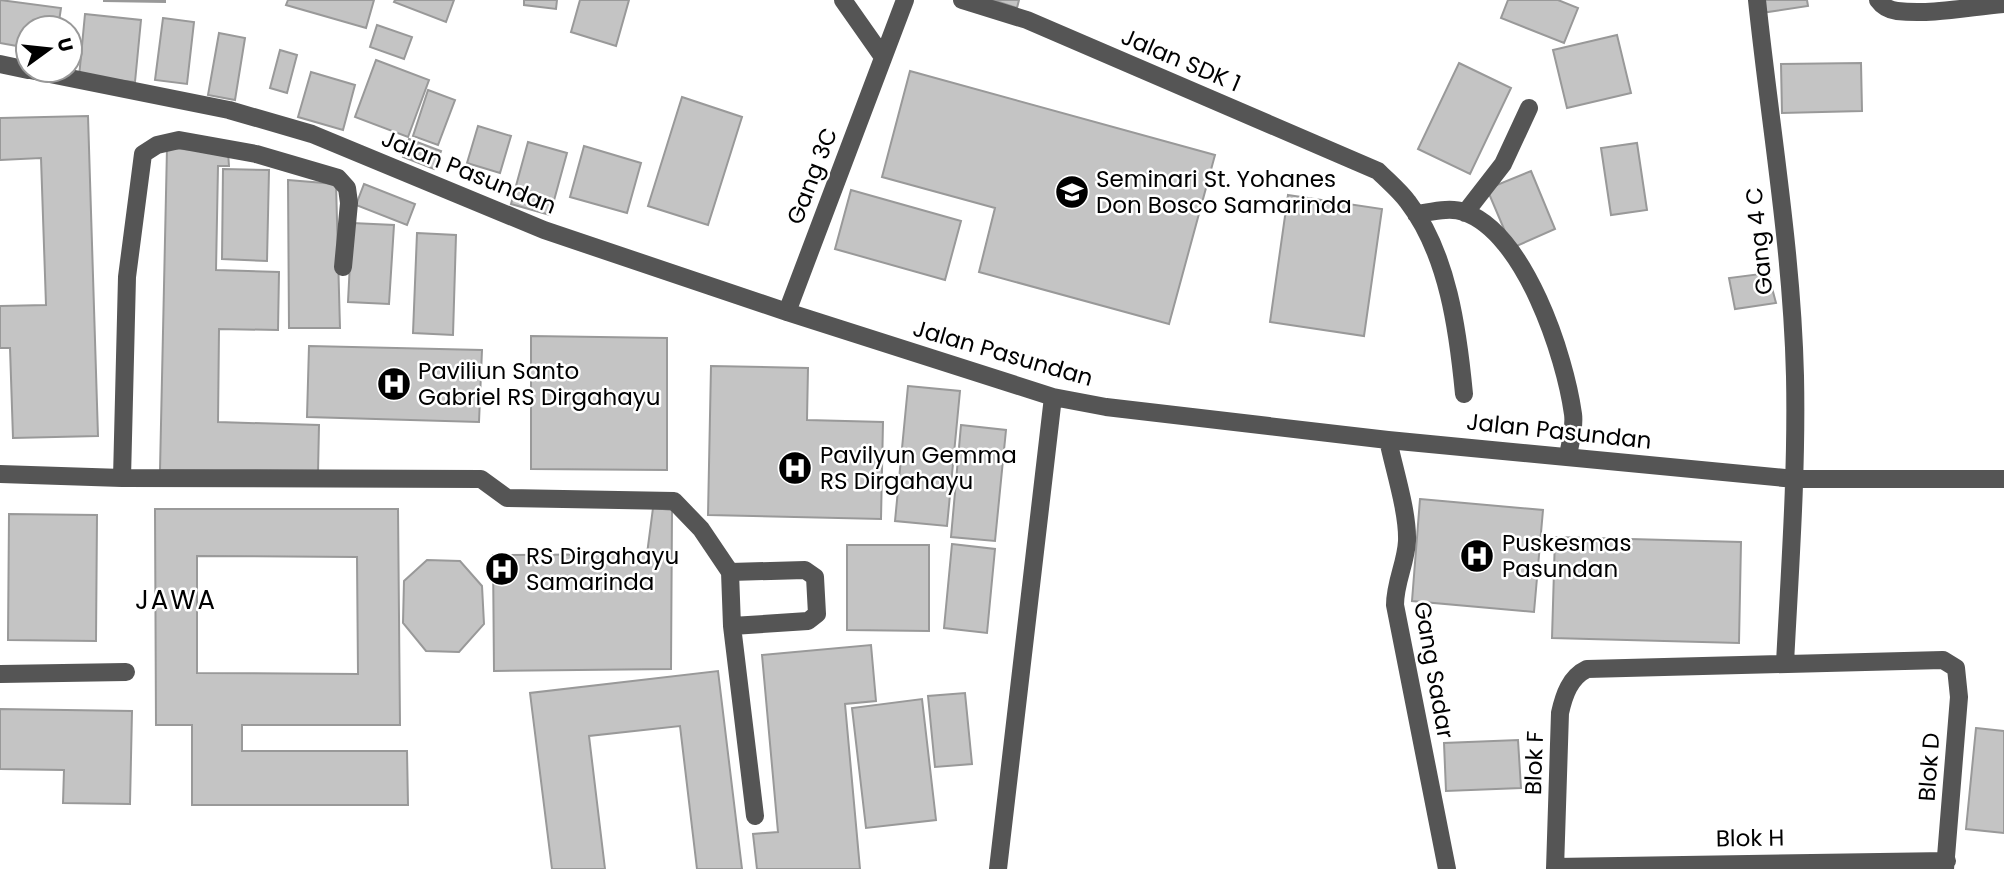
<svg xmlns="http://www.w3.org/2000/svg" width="2004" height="869" viewBox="0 0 2004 869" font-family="Poppins,sans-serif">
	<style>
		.building { fill: #c4c4c4; stroke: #999; stroke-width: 2; fill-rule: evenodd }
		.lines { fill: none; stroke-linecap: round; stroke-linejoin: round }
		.minor { stroke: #555; stroke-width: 18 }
		.labels { text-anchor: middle; stroke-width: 5; stroke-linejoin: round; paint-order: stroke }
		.street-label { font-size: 23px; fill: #000; stroke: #fff }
		.poi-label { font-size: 23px; fill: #000; stroke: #fff; text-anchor: start }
		.quarter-label { font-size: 26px; letter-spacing: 2px; fill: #000; stroke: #fff }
	</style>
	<rect width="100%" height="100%" fill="#fff"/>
	<path class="building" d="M0 0 61 8 58 28H28V48L0 43Z
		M104 0H165V2L104 1Z
		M288 0H374L366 28 286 5Z
		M395 0H454L446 22 394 2Z
		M524 0H557L556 9 524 5Z
		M580 0H629L616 46 571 32Z
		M993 0H1019L1017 8Z
		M1508 0H1558L1578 8 1564 43 1501 18Z
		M1759 0H1807L1808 6 1761 13Z
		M85 14 141 20 135 82 79 77Z
		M163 18 194 22 187 84 155 80Z
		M377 25 412 37 404 59 370 47Z
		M219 33 245 38 235 100 208 95Z
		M1617 35 1631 93 1567 108 1553 50Z
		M280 50 297 55 287 93 270 88Z
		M376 60 429 80 408 137 355 117Z
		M1459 63 1511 88 1470 174 1418 149Z
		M1861 63 1862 111 1782 113 1781 64Z
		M910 71 1215 155 1169 324 979 272 995 208 882 177Z
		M311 72 355 85 343 130 298 117Z
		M428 90 455 100 438 145 413 136Z
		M682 97 742 117 708 225 648 206Z
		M88 116 98 436 13 438 10 348H0V306L46 305 41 158 0 160V118Z
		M478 126 511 136 500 173 467 163Z
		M409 139 441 151 434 169 403 157Z
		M528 142 567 153 550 215 511 204Z
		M1637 143 1647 210 1611 215 1601 148Z
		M584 146 641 163 627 213 570 197Z
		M167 148 228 152 229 166H218L216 270 279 272 278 330 219 329 218 422 319 425 318 473 160 470Z
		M223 169 269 170 267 261 222 259Z
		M1531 171 1555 229 1512 248 1487 189Z
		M288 180 336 184 340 328H289Z
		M364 184 415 204 407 225 356 205Z
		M851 190 961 221 945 280 835 249Z
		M1288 195 1382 209 1364 336 1270 322Z
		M352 223 394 225 389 304 348 302Z
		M417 233 456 235 453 335 413 333Z
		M1768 273 1776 303 1735 309 1729 278Z
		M531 336 667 338V470L531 469Z
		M309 346 482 350 479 422 307 417Z
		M711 366 808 368 807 420 883 422 881 519 708 515Z
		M908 386 960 391 947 526 895 521Z
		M961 425 1006 430 995 541 951 537Z
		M1420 499 1543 510 1534 612 1412 601Z
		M653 508 672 510 671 669 494 671 493 555 647 554Z
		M155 509H398L400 725H242V751H407L408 805H192V725H156ZM197 556 357 557 358 674 197 673Z
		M9 514 97 515 96 641 8 640Z
		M1555 537 1741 542 1739 643 1552 638Z
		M952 544 995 549 987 633 944 628Z
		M847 545H929V631L847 630Z
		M427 560 460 561 482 586 484 624 459 652 426 651 403 623 404 581Z
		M871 645 876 701 845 704 860 869H757L753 834 778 832 762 655Z
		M718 671 742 869H697L680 726 589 736 605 869H552L530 693Z
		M965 693 972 764 935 767 928 696Z
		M922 699 936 820 866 828 852 708Z
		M0 709 132 711 130 804 63 803 64 770 0 769Z
		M1976 728 2004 731V833L1966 829Z
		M1518 740 1521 788 1446 791 1444 743Z"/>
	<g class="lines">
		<path class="minor" d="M843 0 883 57
			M962 0 1027 20 1378 171C1388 181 1400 191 1408 202 1448 254 1458 331 1464 394
			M1757 0C1770 125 1792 250 1795 376 1797 472 1790 567 1785 663
			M1878 0C1883 7 1889 10 1897 11 1931 15 1969 7 2004 4
			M0 64 28 70
			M30 70 229 110 312 134 544 230 787 312 1053 397 1106 407 1388 440 1795 479H2004
			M1465 213 1503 164 1529 108
			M1416 214C1431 212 1450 207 1464 212 1525 233 1565 356 1573 414 1575 427 1570 443 1568 456
			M787 312 905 0
			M1388 440C1394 469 1408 512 1407 541 1406 563 1395 582 1395 605L1447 869
			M0 474 122 478 481 479 507 498 674 501 701 529 730 572 732 626 755 816
			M122 478 127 277 143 154 157 145 179 140 256 154 338 178 347 188 349 203 343 267
			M730 572 805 570 815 577 817 614 808 621 732 626
			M0 674 126 672
			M1555 867 1947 861
			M998 869 1053 397
			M1555 869 1560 713C1564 695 1570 677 1587 669L1943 660 1956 668 1959 697 1945 869"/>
	</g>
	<defs>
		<g id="school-disc" transform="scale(1.75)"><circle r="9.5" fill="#000" stroke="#fff"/><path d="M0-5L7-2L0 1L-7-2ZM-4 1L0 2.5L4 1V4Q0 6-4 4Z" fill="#fff"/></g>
		<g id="hospital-disc" transform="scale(1.75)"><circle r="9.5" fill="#000" stroke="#fff"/><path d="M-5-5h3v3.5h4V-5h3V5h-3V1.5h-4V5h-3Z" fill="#fff"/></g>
	</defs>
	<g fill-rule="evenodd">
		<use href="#school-disc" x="1072" y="192"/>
		<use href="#hospital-disc" x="394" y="384"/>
		<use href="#hospital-disc" x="795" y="468"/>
		<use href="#hospital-disc" x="1477" y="556"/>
		<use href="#hospital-disc" x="502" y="569"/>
	</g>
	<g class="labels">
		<g class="street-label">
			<text transform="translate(1181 60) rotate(23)" y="8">Jalan SDK 1</text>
			<text transform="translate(469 172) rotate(22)" y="8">Jalan Pasundan</text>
			<text transform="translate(812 176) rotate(-69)" y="8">Gang 3C</text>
			<text transform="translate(1759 241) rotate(-96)" y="8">Gang 4 C</text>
			<text transform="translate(1003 353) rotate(16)" y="8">Jalan Pasundan</text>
			<text transform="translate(1559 431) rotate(6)" y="8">Jalan Pasundan</text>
			<text transform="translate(1434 670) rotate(80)" y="8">Gang Sadar</text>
			<text transform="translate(1534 763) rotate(-88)" y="8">Blok F</text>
			<text transform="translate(1929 767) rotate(-86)" y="8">Blok D</text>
			<text transform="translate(1750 838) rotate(-1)" y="8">Blok H</text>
		</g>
		<g class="poi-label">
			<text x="1096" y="187">Seminari St. Yohanes<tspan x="1096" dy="26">Don Bosco Samarinda</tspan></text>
			<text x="418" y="379">Paviliun Santo<tspan x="418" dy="26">Gabriel RS Dirgahayu</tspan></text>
			<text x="820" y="463">Pavilyun Gemma<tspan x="820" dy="26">RS Dirgahayu</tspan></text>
			<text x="1502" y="551">Puskesmas<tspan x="1502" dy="26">Pasundan</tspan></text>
			<text x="526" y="564">RS Dirgahayu<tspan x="526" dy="26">Samarinda</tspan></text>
		</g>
		<g class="quarter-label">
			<text x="176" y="609">JAWA</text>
		</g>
	</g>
	<g transform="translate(49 49) rotate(75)"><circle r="33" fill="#ffffff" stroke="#999999" stroke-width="2"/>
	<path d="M0-5L12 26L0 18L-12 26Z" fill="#000000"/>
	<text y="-10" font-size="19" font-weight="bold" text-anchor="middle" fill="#000000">U</text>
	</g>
</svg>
